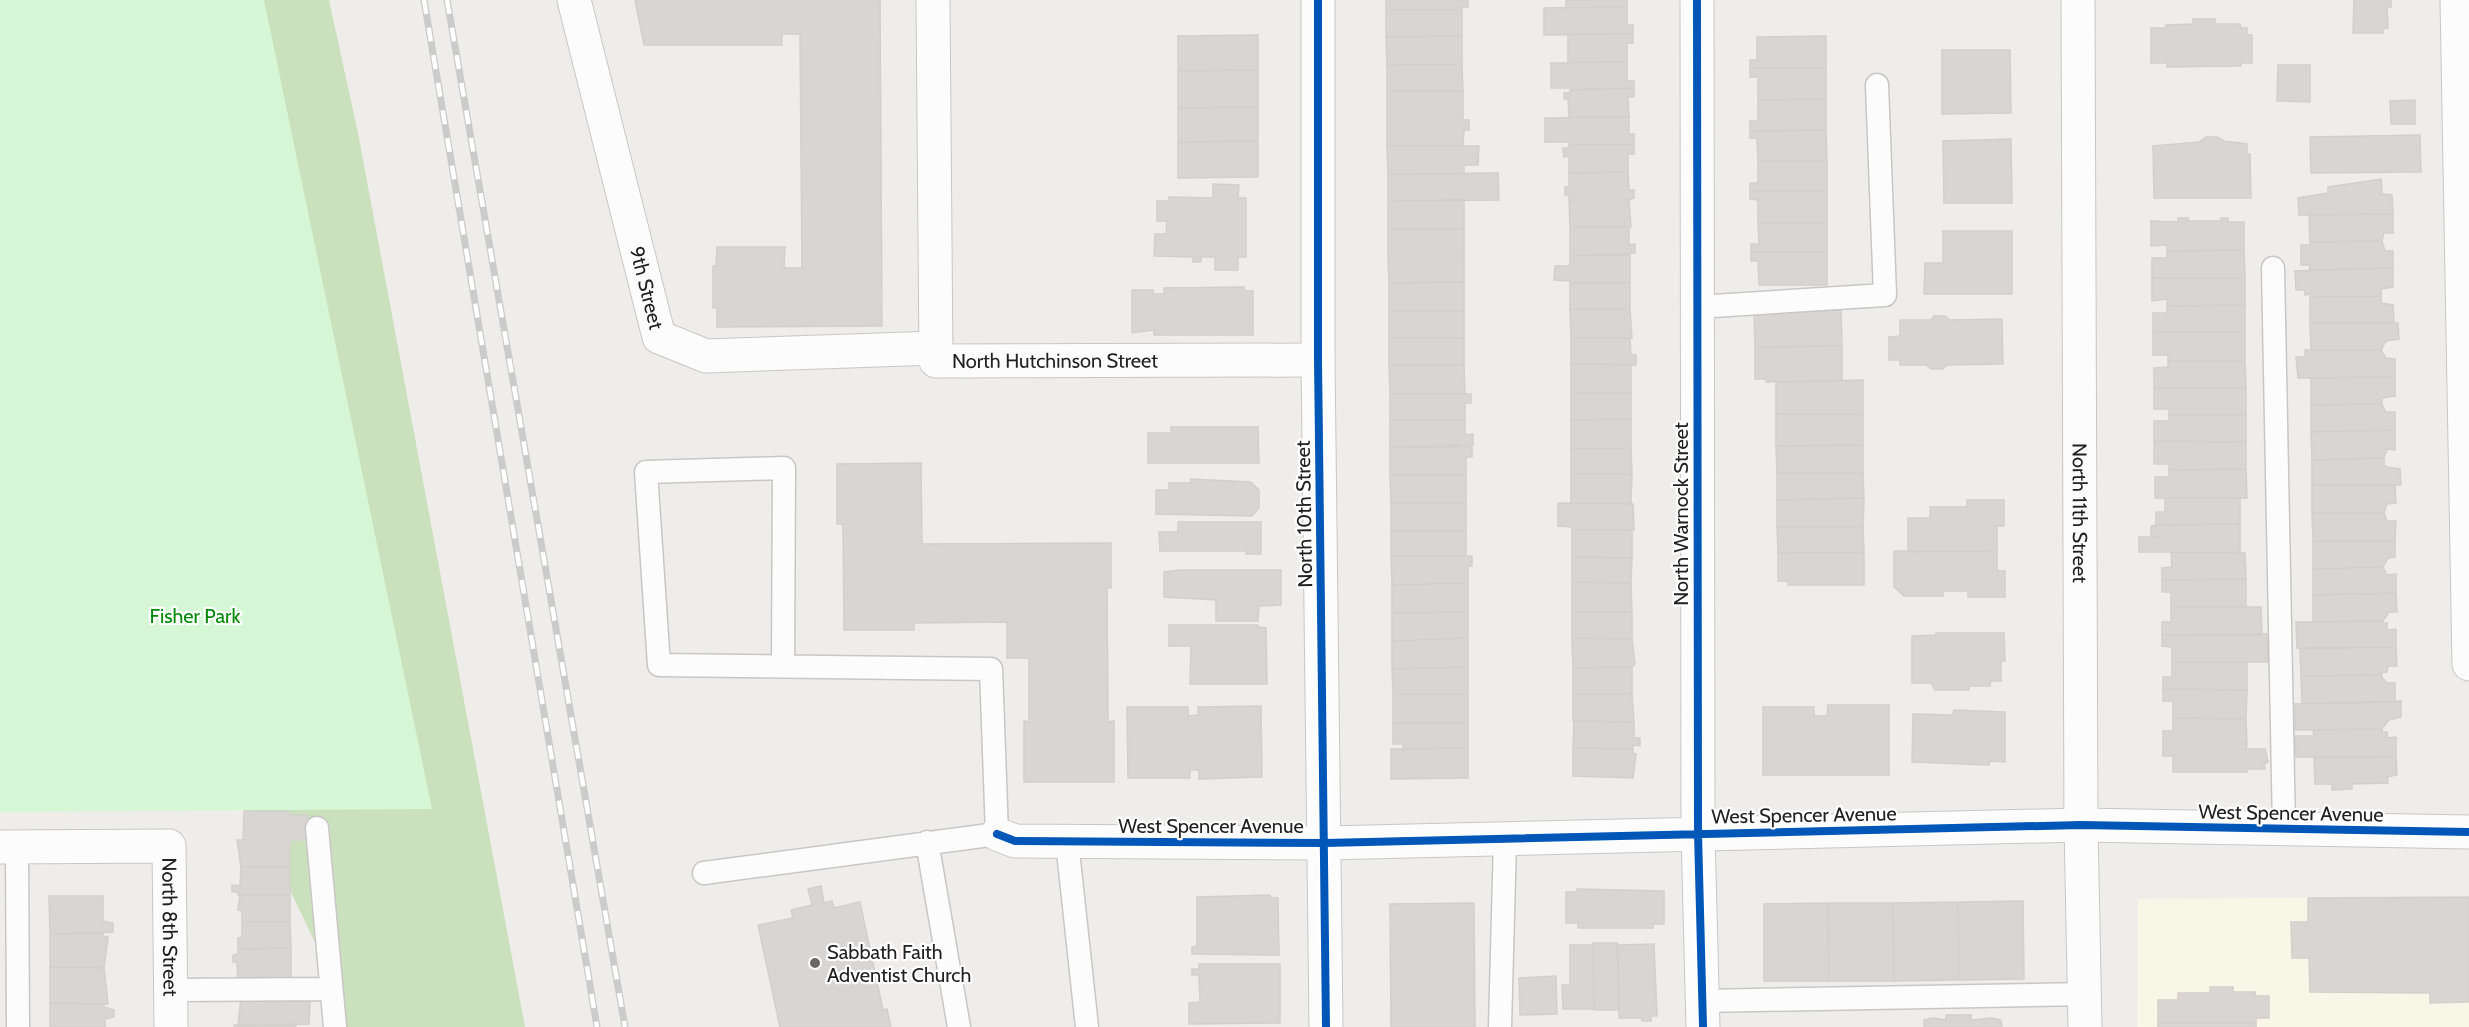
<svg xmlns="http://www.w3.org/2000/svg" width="2469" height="1027" viewBox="0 0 2469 1027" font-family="Cabin,sans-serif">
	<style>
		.education { fill: #f8f6e7 }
		.forest { fill: #cbe0bd }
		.park { fill: #d6f7d5 }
		.building { fill: #d8d5d3; stroke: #d3cfcb; stroke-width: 1.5 }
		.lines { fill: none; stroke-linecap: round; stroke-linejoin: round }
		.service-casing { stroke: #c8c7c6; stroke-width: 25 }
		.minor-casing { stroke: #c8c7c6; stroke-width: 35 }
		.service { stroke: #fdfcfc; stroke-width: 22 }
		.minor { stroke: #fdfcfc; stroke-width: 33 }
		.rail-casing { stroke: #cbcbcb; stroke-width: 7 }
		.rail { stroke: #fff; stroke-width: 4.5; stroke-dasharray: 14; stroke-linecap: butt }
		.cycleway-casing { stroke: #fff; stroke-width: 11 }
		.cycleway { stroke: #0057b8; stroke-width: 8 }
		.poi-dot { fill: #696867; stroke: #fff; stroke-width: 2 }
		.labels { text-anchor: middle; stroke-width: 4.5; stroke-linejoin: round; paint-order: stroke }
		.street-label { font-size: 20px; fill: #212121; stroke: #fff }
		.park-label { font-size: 20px; fill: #018805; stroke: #fff }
		.poi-label { font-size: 20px; fill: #212121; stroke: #fff; text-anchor: start }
	</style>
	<rect width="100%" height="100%" fill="#efedea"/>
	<path class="education" d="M2469 896V1027H2137L2138 899Z"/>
	<path class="forest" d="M0 0H329L358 133 525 1027H336L335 984 217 738Z"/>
	<path class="park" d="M0 0H264L432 809 0 812Z"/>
	<path class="building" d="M635 0H880L882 326 717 327V308H713V266H716L717 247H785L784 268H802L800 34H782V45H644Z
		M1386 0H1468V7H1462V10H1386Z
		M1566 0H1627V7L1566 8Z
		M2354 0H2391V7H2387L2388 28 2383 29V33H2353Z
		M1627 7V25H1633V34L1544 35V8Z
		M1386 10H1462V36L1386 37Z
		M2193 19H2215V24H2240L2241 28H2247V35H2252V63H2241V66L2167 67V63H2151V28H2166V25L2193 24Z
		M1568 34H1633V43H1627V62H1568Z
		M1258 35V70L1178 71V36Z
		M1462 36V64L1387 65 1386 37Z
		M1826 36V68H1750V60H1757V37Z
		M1942 50H2010L2011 113 1942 114Z
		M1627 62V81H1634V88H1551V63Z
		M1462 64 1463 91H1387V65Z
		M2278 65H2310V102L2277 101Z
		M1750 68H1826V99L1758 100V77H1750Z
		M1258 70V107L1178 108V71Z
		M1634 88V97H1628L1629 117H1569L1568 99H1564V93H1570V90Z
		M1387 91H1463V120H1387Z
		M1826 99V130L1750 131V121H1758V100Z
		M2415 100V124H2391L2390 101Z
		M1258 107V141L1178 142V108Z
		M1629 117V134H1634V144L1569 145V142H1545V118Z
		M1387 120H1469V130H1464L1463 146H1387Z
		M1826 130 1827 161H1758L1757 138H1750V131Z
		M2420 135 2421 172 2311 173 2310 137Z
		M2206 137H2217L2224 141 2247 144V154H2250L2251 198H2154L2153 146 2199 142Z
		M2011 139 2012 203H1944L1943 141Z
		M1258 141V177L1178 178V142Z
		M1634 144V154H1628V172L1569 173V156L1564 157 1563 148H1569V145Z
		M1387 146H1479L1478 165H1464V174H1388Z
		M1758 161H1827V191H1750V183H1758Z
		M1628 172 1629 190H1634V198L1629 200H1569V195H1565V187H1569V173Z
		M1498 173 1499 200 1388 201V174Z
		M2381 179 2382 194 2392 195 2393 214 2299 215 2298 198 2328 193V187Z
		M1213 184 1239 185 1238 198H1246V257H1238V270H1215V257H1201V262H1193V257L1154 256 1155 234H1166L1167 221H1157V201H1168L1169 197 1213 198Z
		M1750 191H1827V223H1758V200L1750 199Z
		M1464 200V229H1388V201Z
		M1569 200H1629L1631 227H1570Z
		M2393 214V233H2384L2382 241 2310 242 2309 215Z
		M2178 218H2188V221H2221V218H2228V222H2244V250L2167 251V245L2151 246V221L2178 222Z
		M1758 223H1827V252H1751V244H1759Z
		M1570 227H1629V245L1635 244V253L1570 256Z
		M1388 229H1464V256H1388Z
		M1943 231H2012V294H1924L1925 263H1943Z
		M2382 241 2385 251H2393V268L2309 270 2310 265H2301V245H2310V242Z
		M2244 250 2245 278H2152V258H2167V251Z
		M1751 252H1827V285H1759L1758 261H1751Z
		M1630 255V283H1570V281L1554 280 1555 266H1570V256Z
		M1388 256H1464V282L1389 283Z
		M2393 268V287L2381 289V296L2310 297V294L2305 295V290H2296L2295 271Z
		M2152 278H2245V305L2167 306V299L2152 301Z
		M1464 282V311H1389V283Z
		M1570 283H1630V309H1570Z
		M1244 287 1245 291H1253V335H1154V330L1132 333V290H1153V294H1164V288Z
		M2381 296V303L2393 305 2394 323H2310V297Z
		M2245 305V332H2153V313H2167V306Z
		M1570 309H1630L1632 338H1571Z
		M1841 310 1842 346 1755 347 1754 311Z
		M1389 311H1464V338H1389Z
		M1934 316H1945L1950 320 2002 319 2003 364 1948 365 1942 369H1931L1926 365H1900V360H1889V337L1900 336V320H1931Z
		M2310 323H2398L2399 339 2386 341 2381 350H2311Z
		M2153 332H2245V361H2168V355H2153Z
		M1389 338H1464V365H1389Z
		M1571 338H1630L1631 354 1636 355V365L1571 364Z
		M1842 346V381L1766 382V379H1755V347Z
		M2305 350H2381L2386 358 2395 359V377L2298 378 2296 357H2305Z
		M2168 361H2245L2246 388H2154V368L2168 367Z
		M1571 364H1631V393H1571Z
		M1389 365H1464L1465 394H1390Z
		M2395 377V396L2382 398V404L2311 405V378Z
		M1863 380V414H1776V382Z
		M2154 388H2246V415H2169V409H2154Z
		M1571 393H1631V419L1571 420Z
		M1390 394H1471V403H1465V420H1390Z
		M2382 404 2386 412H2395V430L2311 432V405Z
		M1776 414H1863V445L1776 446Z
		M2169 415H2246V442L2154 441V421H2169Z
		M1631 419V448L1571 449V420Z
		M1390 420H1465V435L1473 434V445L1390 447Z
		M1171 427H1258L1259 463H1148V433H1171Z
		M2395 430V450L2387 449 2384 458 2312 460 2311 432Z
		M2154 441 2246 442V469L2169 470V464H2154Z
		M1863 445V473H1777L1776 446Z
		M1390 447H1472V457H1466V475H1390Z
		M1631 448 1632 474H1571V449Z
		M2384 458V465L2387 467 2400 469 2401 485H2312V460Z
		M921 463 922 544 1111 543V588H1107L1108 722 1114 721V782H1024V721L1029 722V658H1007V622L914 623V630H844L843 524H837V464Z
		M2246 469 2247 498H2155V477H2169V470Z
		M1777 473H1863L1864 498 1777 500Z
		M1571 474H1632L1631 503H1571Z
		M1390 475H1466V503H1391Z
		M1191 479 1251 482 1259 490V508L1252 516 1156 514V490H1169V483H1191Z
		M2312 485H2395L2396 503 2387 504 2384 513H2312Z
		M1864 498 1863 527H1777V500Z
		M2165 498H2240V524L2156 525V512H2165Z
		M1967 500H2004V526H1997V551L1908 552V518H1930V507H1967Z
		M1391 503H1466V531H1391Z
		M1558 503 1633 504 1634 530H1572V527L1558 526Z
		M2312 513H2384L2387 521H2396L2395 541H2313Z
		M1178 522H1261V554H1246L1247 551H1160L1159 532H1178Z
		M2240 524V552H2139V537H2157L2151 535V526L2156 525Z
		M1777 527H1863L1864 552 1778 553Z
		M1572 530H1632V558L1572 557Z
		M1391 531H1466V556H1391Z
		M2313 541H2395V557L2388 558 2383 567 2313 569Z
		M1894 551H1997V571H2005V597H1968V591H1943V596H1904L1894 587Z
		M1864 552V585H1788V581H1778V553Z
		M2171 552 2245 553 2246 579 2162 580V568L2172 567Z
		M1391 556H1472V566H1468V583L1392 585Z
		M1572 557 1632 558 1631 583 1572 582Z
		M2383 567 2387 575 2396 574V593L2313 595V569Z
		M1180 570H1281V605L1259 606 1258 621H1216V600L1164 597V572Z
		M2246 579V607H2171V592H2162V580Z
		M1572 582 1631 583 1632 612H1572Z
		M1468 583V612L1392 613V585Z
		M2396 593 2397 612H2389L2383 621 2313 622V595Z
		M2171 607H2261L2262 635H2162V622H2171Z
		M1468 612V638L1392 641V613Z
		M1572 612H1632V639L1572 638Z
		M2383 621V624L2387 623V630L2396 629V647L2297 648 2296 622Z
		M1169 625H1258V627L1266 628 1267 684H1190L1191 646H1169Z
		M1936 633H2004L2005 661H2001V681H1991L1990 686H1969V690H1935L1931 683H1912V636L1936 635Z
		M2267 634 2268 662H2172V647L2162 646V635Z
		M1468 638V667L1392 669V641Z
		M1572 638 1632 639 1635 664 1632 667 1573 668Z
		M2396 647 2397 666H2388L2387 672H2382V675L2301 676 2300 649Z
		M2172 662H2247V690L2163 689V677H2172Z
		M1468 667V694H1393L1392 669Z
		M1632 667V694H1573V668Z
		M2380 675 2387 683H2395V702L2302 704 2301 676Z
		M2163 689 2247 690 2246 719 2173 718V701H2163Z
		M1393 694H1468V723H1393Z
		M1573 694H1632L1634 722 1573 721Z
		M2401 701V717L2389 720 2382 729 2295 730V704Z
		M1828 705H1889V775H1763V707H1814V716H1827Z
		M1261 706 1262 777 1199 779V770H1190V778H1128L1127 707H1188V716L1198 715V707Z
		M1954 710 2005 712V762L1990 761 1989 765 1912 762 1913 714 1953 715Z
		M2173 718 2246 719 2247 744H2163V731H2173Z
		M1574 721 1634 722V738H1640V746L1633 745V749L1573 748Z
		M1393 723H1468V748L1403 749V744H1393Z
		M2382 729V732H2387L2388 738 2396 737V757H2296L2295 736H2314L2313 730Z
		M2163 744H2247L2246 749H2265L2268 762 2264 764 2265 769H2247V772H2173V756H2163Z
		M1468 748V778L1391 779V749Z
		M1573 748 1633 749V754H1636L1633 778 1573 776Z
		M2396 757 2397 775 2387 777 2388 783 2352 784V789L2332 790V784H2315L2314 758Z
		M244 811H289V815H307V840H243Z
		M237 840H290V867H241Z
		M241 867H290V895H238V892H232V885L240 886Z
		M821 886 824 903 832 901 834 908 860 902 883 1010 887 1009 891 1027H780L758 925 793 918 791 910 812 905 808 889Z
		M1577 889 1664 891V924H1653V928H1578V923H1566V892H1577Z
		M240 895H290V922H242V910H238Z
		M1270 895V898H1278L1279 955 1192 954V947L1197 946V897Z
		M49 896H103V921L113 923V932L50 934Z
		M2469 897V1002L2430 1003V993L2310 992 2309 958H2292L2291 922H2308V898Z
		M2023 901 2024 979 1959 980 1958 902Z
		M1958 902 1959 980 1894 981 1893 903Z
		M1474 903 1475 1027H1391L1390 904Z
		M1828 903 1829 981H1764V904Z
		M1828 903H1893L1894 981H1829Z
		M242 922H290L291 948 238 949V938H242Z
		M50 934H103V936L108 937 104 968 50 967Z
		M1593 943H1617L1619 1010H1594Z
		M1654 944 1657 1016H1651V1021H1642V1018H1619L1618 945Z
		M1570 945H1593L1594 1009H1563L1562 985H1570Z
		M291 948V981H238L237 962H233V955L238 954V949Z
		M1199 964H1280V1023L1189 1024V1003L1200 1002 1199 975H1192V969H1199Z
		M50 967 104 968 108 1004 50 1003Z
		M1556 976 1557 1014 1520 1015 1519 978Z
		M2210 987H2233V992H2255L2256 996H2269V1018H2256V1023H2158V1000H2178V993H2210Z
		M296 997V1002L310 1001 309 1024 238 1025 241 998Z
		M50 1003 104 1004V1007L114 1010V1017L105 1019V1027H50Z
		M1946 1015H1971V1020L1992 1018 2001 1020 2002 1027H1924V1020L1933 1018 1946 1020Z
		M2158 1023H2256V1027H2158Z
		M296 1024V1027H234V1025Z"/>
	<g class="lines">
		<g class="service-casing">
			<path id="service" d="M2273 268 2284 829
				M1697 307 1885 295 1877 85
				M317 828 335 1027
				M927 842 959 1027
				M1067 842 1087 1027
				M17 847 18 1027
				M704 873 997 834 991 669 659 665 646 472 784 468 783 666
				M171 990 331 989
				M1703 1001 2085 994
				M1500 1027 1505 840"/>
		</g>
		<g class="minor-casing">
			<g id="minor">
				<path id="s1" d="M574 0 659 337 706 356 936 348"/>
				<path id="s2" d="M933 0 936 361 1318 360"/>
				<path d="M1318 0V360L1326 1027"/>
				<path d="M1697 0 1698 833 1703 1027"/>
				<path id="s3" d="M2078 0 2081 825 2085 1027"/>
				<path d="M2457 0 2469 664"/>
				<path d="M997 834 1015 841 1325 843 2081 825 2469 832"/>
				<path id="s4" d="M0 847 169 846 171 1027"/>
			</g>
		</g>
		<use href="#service" class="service"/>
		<use href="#minor" class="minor"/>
		<g class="rail-casing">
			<path id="rail" d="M424 0 597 1027
				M447 0 625 1027"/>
		</g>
		<use href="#rail" class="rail"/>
		<g class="cycleway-casing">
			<path id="cycleway" d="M1318 0V360L1326 1027
				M1697 0 1698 833 1703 1027
				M997 834 1015 841 1325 843 2081 825 2469 832"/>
		</g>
		<use href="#cycleway" class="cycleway"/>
	</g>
	<circle class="poi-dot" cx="815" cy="963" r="6"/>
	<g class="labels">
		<g class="street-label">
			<text dy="7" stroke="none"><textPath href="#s1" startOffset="297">9th Street</textPath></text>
			<text dy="7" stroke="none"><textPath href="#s2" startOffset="480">North Hutchinson Street</textPath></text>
			<text transform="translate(1304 514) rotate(-91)" y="7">North 10th Street</text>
			<text transform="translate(1681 514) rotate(-90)" y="7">North Warnock Street</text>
			<text dy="7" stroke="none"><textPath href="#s3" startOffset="513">North 11th Street</textPath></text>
			<text transform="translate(2291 813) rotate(1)" y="7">West Spencer Avenue</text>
			<text transform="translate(1804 815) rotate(-1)" y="7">West Spencer Avenue</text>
			<text x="1211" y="833">West Spencer Avenue</text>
			<text dy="7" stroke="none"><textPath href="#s4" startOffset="250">North 8th Street</textPath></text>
		</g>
		<g class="park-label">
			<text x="195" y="623">Fisher Park</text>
		</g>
		<g class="poi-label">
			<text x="827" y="959">Sabbath Faith<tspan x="827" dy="23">Adventist Church</tspan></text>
		</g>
	</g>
</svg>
